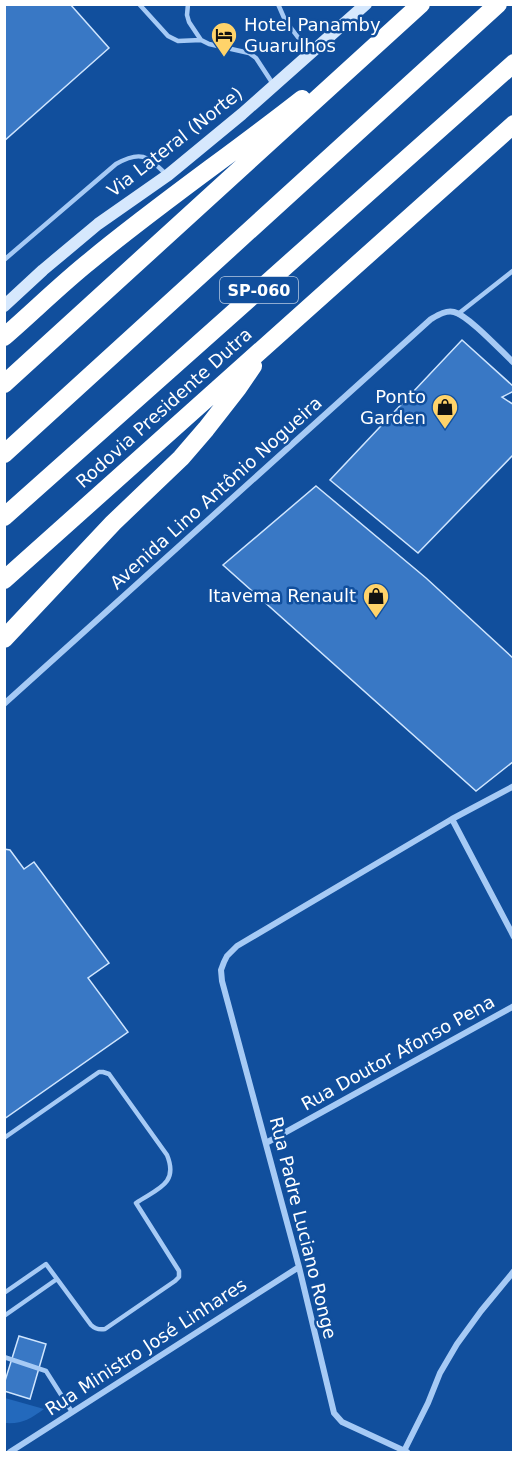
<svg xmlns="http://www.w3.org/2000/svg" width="518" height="1457" viewBox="0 0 518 1457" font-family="'DejaVu Sans',sans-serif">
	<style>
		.green { fill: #2369bc }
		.building { fill: #3978c5; stroke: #cfe5fe; stroke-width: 1.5 }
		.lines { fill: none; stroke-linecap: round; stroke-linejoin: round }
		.lane { stroke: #a6caf5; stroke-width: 4.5 }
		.street { stroke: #a6caf5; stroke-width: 6 }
		.secondary { stroke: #d6e8fd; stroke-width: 12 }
		.highway { stroke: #fff; stroke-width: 18 }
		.labels { text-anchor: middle; stroke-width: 5; stroke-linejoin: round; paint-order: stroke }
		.shield { fill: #114f9d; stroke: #b8cae2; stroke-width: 1.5 }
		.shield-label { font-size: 16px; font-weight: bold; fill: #fff }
		.poi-label { font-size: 18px; fill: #fff; stroke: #114f9d; text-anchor: end }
		.street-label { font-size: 18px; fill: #fff; stroke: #114f9d }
	</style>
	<rect width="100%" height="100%" fill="#114f9d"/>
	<path class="green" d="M4 1398H5L44 1409C30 1419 23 1424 5 1423Z"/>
	<path class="building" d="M4 4H70L109 48 4 141Z
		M462 340 514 387V391L502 397 514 405V454L418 553 330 480Z
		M316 486 426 578 514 659V761L476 791 223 565Z
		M4 849 10 850 24 869 34 862 109 963 88 978 128 1032 4 1119Z
		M19 1336 46 1344 30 1399 4 1391V1384Z"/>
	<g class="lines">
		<path class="lane" d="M139 4 168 36 178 41 201 40
			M188 4 187 15 189 22 201 40 209 44 249 53 256 58 273 84
			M278 4 285 20 309 52
			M4 260 116 164C141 150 147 156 166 174
			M458 314 514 270
			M4 1138 99 1072H103L109 1074 167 1155C179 1184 157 1189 136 1203L179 1271V1277L175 1281 105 1329C99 1330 95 1329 91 1325L46 1264 4 1293
			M4 1316 57 1279
			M4 1357 46 1371 72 1412"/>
		<path class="street" d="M4 704 431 319C438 315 446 310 454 312 469 316 501 351 514 363
			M452 819 514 937
			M266 1143 514 1006
			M404 1451 428 1403 440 1373 457 1344 481 1311 514 1271
			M10 1452 299 1267
			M407 1452 342 1422 334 1413 299 1267 222 981 221 970 224 962 227 956 237 946 452 819 514 786"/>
		<path class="secondary" d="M4 306 43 270 98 224 168 175 242 114 366 4"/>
		<path class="highway" d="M4 337C33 312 60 285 90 261 159 204 232 154 302 99
			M4 384 421 4
			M4 454 498 4
			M4 517 514 63
			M4 580 514 124
			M4 639 113 523 181 458 206 429 238 388 253 366"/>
	</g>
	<defs>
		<g id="hotel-pin" transform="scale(1.35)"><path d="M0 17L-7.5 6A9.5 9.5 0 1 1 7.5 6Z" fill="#ffd36a" stroke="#114f9d"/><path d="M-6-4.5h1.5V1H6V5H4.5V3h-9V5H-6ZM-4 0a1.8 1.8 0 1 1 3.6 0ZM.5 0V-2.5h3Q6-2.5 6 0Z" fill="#111"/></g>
		<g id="shop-pin" transform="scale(1.35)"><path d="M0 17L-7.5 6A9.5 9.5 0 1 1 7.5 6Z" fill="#ffd36a" stroke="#114f9d"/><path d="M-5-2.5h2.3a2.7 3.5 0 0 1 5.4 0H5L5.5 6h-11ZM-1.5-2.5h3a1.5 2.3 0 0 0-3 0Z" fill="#111"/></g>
	</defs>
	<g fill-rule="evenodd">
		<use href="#hotel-pin" x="224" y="35"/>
		<use href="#shop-pin" x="445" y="407"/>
		<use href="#shop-pin" x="376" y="596"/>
	</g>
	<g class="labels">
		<rect class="shield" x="220" y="277" width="78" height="26" rx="4.5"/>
		<g class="shield-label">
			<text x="259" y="296">SP-060</text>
		</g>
		<g class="poi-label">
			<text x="244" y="31" text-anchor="start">Hotel Panamby<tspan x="244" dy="21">Guarulhos</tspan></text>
			<text x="426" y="403">Ponto<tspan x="426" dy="21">Garden</tspan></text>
			<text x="356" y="602">Itavema Renault</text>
		</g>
		<g class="street-label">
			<text transform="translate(175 142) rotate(-38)" y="6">Via Lateral (Norte)</text>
			<text transform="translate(164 408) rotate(-42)" y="6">Rodovia Presidente Dutra</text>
			<text transform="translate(216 493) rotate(-42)" y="6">Avenida Lino Antônio Nogueira</text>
			<text transform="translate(398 1053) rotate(-29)" y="6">Rua Doutor Afonso Pena</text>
			<text transform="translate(303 1228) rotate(76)" y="6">Rua Padre Luciano Ronge</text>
			<text transform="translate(146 1347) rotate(-33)" y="6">Rua Ministro José Linhares</text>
		</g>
	</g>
	<rect width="518" height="1457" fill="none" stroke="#ffffff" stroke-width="12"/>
</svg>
